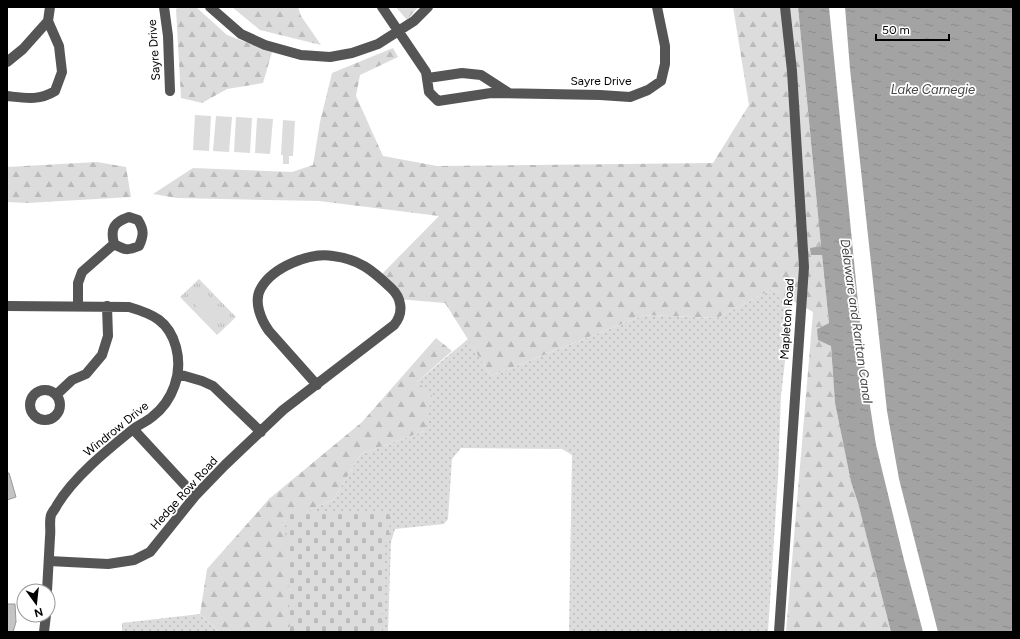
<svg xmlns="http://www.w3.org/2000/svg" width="1020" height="639" viewBox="0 0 1020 639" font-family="Figtree,sans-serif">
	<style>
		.grass { fill: url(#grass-dots) }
		.forest { fill: url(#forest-firs) }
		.cemetery { fill: url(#cemetery-stones) }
		.park { fill: url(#park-tufts) }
		.garden { fill: #dcdcdc }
		.water { fill: url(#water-ripples) }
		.building { fill: #c4c4c4; stroke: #999 }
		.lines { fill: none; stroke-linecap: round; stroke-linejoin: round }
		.minor { stroke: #555; stroke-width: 10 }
		.labels { text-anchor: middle; stroke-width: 3.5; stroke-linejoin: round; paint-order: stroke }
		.street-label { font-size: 12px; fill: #000; stroke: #fff }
		.water-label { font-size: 13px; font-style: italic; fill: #444; stroke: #fff }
	</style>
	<defs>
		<pattern id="grass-dots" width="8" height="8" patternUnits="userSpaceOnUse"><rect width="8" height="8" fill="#dcdcdc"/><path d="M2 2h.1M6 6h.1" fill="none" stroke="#bbb" stroke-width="1.8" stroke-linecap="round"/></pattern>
		<pattern id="forest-firs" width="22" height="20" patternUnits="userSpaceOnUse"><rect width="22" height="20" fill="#dcdcdc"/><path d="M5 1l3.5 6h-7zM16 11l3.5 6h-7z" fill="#bbb"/></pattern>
		<pattern id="cemetery-stones" width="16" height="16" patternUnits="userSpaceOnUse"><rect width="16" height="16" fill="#dcdcdc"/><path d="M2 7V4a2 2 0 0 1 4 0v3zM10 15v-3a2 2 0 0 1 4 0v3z" fill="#bbb"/></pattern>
		<pattern id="park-tufts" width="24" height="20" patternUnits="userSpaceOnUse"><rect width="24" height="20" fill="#dcdcdc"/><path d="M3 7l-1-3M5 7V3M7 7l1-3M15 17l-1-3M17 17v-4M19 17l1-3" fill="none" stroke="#bbb"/></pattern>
		<pattern id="water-ripples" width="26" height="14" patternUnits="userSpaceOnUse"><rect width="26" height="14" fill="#a3a3a3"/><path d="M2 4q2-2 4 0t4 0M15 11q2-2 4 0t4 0" fill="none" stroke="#8b8b8b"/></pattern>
	</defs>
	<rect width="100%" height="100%" fill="#fff"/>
	<path class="grass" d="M772 289 792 300 781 396 778 477 768 632H569L572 455 562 449 461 448 452 459 448 519 444 524 395 529 391 542 388 632H296L282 522 333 500 361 454 424 431 417 382 468 339 491 376 644 315 717 318Z
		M200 614 219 632H122V623Z"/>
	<path class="forest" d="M179 7H196L227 35 272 52 263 83 227 89 202 103 181 98 176 9Z
		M232 7H298L301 16 321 45 260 30Z
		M396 7H418L407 20Z
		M733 7H798L821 246 811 248 822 255 829 323 817 329 831 346 835 403 851 482 858 503 891 632H786L813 312 772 289 717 318 644 315 491 376 445 303 398 299 379 277 439 216 319 201 177 198 153 194 193 168 292 172 313 165 320 122 332 73 393 48 398 57 360 75 356 96 383 156 437 166 713 163 749 105Z
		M97 162 126 167 131 197 27 203 7 202V167Z
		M436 338 452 351 417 382 432 395 424 431 361 454 333 500 282 522 296 579V632H219L200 614 207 569 269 499 362 422Z"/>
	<path class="cemetery" d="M286 511H390L389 539 384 547 382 632H290Z"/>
	<path class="park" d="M199 279 236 317 217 335 180 297Z"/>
	<path class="garden" d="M195 115 211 116 209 151 193 150Z
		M216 116 232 117 229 152 213 151Z
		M236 117 252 118 250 153 234 152Z
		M257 118 273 119 270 154 255 153Z
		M283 120 295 121 293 156H289V164H283V155H281Z
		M202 289 226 314 214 325 190 299Z"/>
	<path class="water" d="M798 7H829L857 292 865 373 876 445 904 560 923 632H891L858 503 851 482 835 403 831 346 818 340 817 329 829 323 822 255H811L810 248 821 246Z
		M845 7H1013V632H938L899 479 887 411 850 69Z"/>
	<path class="building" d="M7 473H9L16 497 7 500Z
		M7 604H15L16 622 13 632H7Z"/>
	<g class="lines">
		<path class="minor" d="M164 7 168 36 170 91
			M210 7 241 34 265 45 301 55 330 57 352 53 378 44 414 21 428 7
			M382 7 426 72 429 92 438 101 491 93 600 95 630 97 648 90 661 81 665 64V46L657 7
			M7 62 23 49 48 21
			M428 78 462 73 481 75 509 93
			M7 96C25 98 39 101 55 91L62 72 59 46 48 21 50 7
			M129 217 138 220C144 230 144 235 139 246 127 251 125 250 114 244 110 228 114 222 129 217Z
			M7 306 129 307C153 314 169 321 176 347 183 373 173 401 152 417 146 422 138 425 132 430 106 451 74 477 57 505 56 508 52 512 51 515 49 521 51 530 50 537 49 555 48 573 47 591
			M78 306V283L82 272 114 244
			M178 374 202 381 213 386 261 432
			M30 405a15 15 0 1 1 30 0a15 15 0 1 1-30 0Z
			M56 395 72 380 86 374 102 355 108 336 107 306
			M133 429 195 496
			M49 561 108 564 134 560 150 552 195 496 225 465 283 410 394 325C404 313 402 298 391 288 372 270 359 259 333 256 310 252 273 267 261 288 253 301 261 320 269 331L317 385
			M44 632 46 615
			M779 632 804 267 792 71 785 7"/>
	</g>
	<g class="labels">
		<g class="street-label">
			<text transform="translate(154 50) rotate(-94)" y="4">Sayre Drive</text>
			<text x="601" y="85">Sayre Drive</text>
			<text transform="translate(787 319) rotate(-86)" y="4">Mapleton Road</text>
			<text transform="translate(116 429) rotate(-39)" y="4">Windrow Drive</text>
			<text transform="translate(184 493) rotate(-48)" y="4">Hedge Row Road</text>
		</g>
		<g class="water-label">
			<text x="933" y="94">Lake Carnegie</text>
			<text transform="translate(857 321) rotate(82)" y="5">Delaware and Raritan Canal</text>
		</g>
	</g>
	<rect width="1020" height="639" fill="none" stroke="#000000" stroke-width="16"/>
	<g transform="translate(36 603) rotate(165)"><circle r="19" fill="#ffffff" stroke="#999999"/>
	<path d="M0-3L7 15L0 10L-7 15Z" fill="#000000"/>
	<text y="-6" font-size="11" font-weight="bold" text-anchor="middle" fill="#000000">N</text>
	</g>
	<path d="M876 34v6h73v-6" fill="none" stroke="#000000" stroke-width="2"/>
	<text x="882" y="34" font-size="12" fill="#000000" stroke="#ffffff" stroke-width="3" paint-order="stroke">50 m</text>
</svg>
